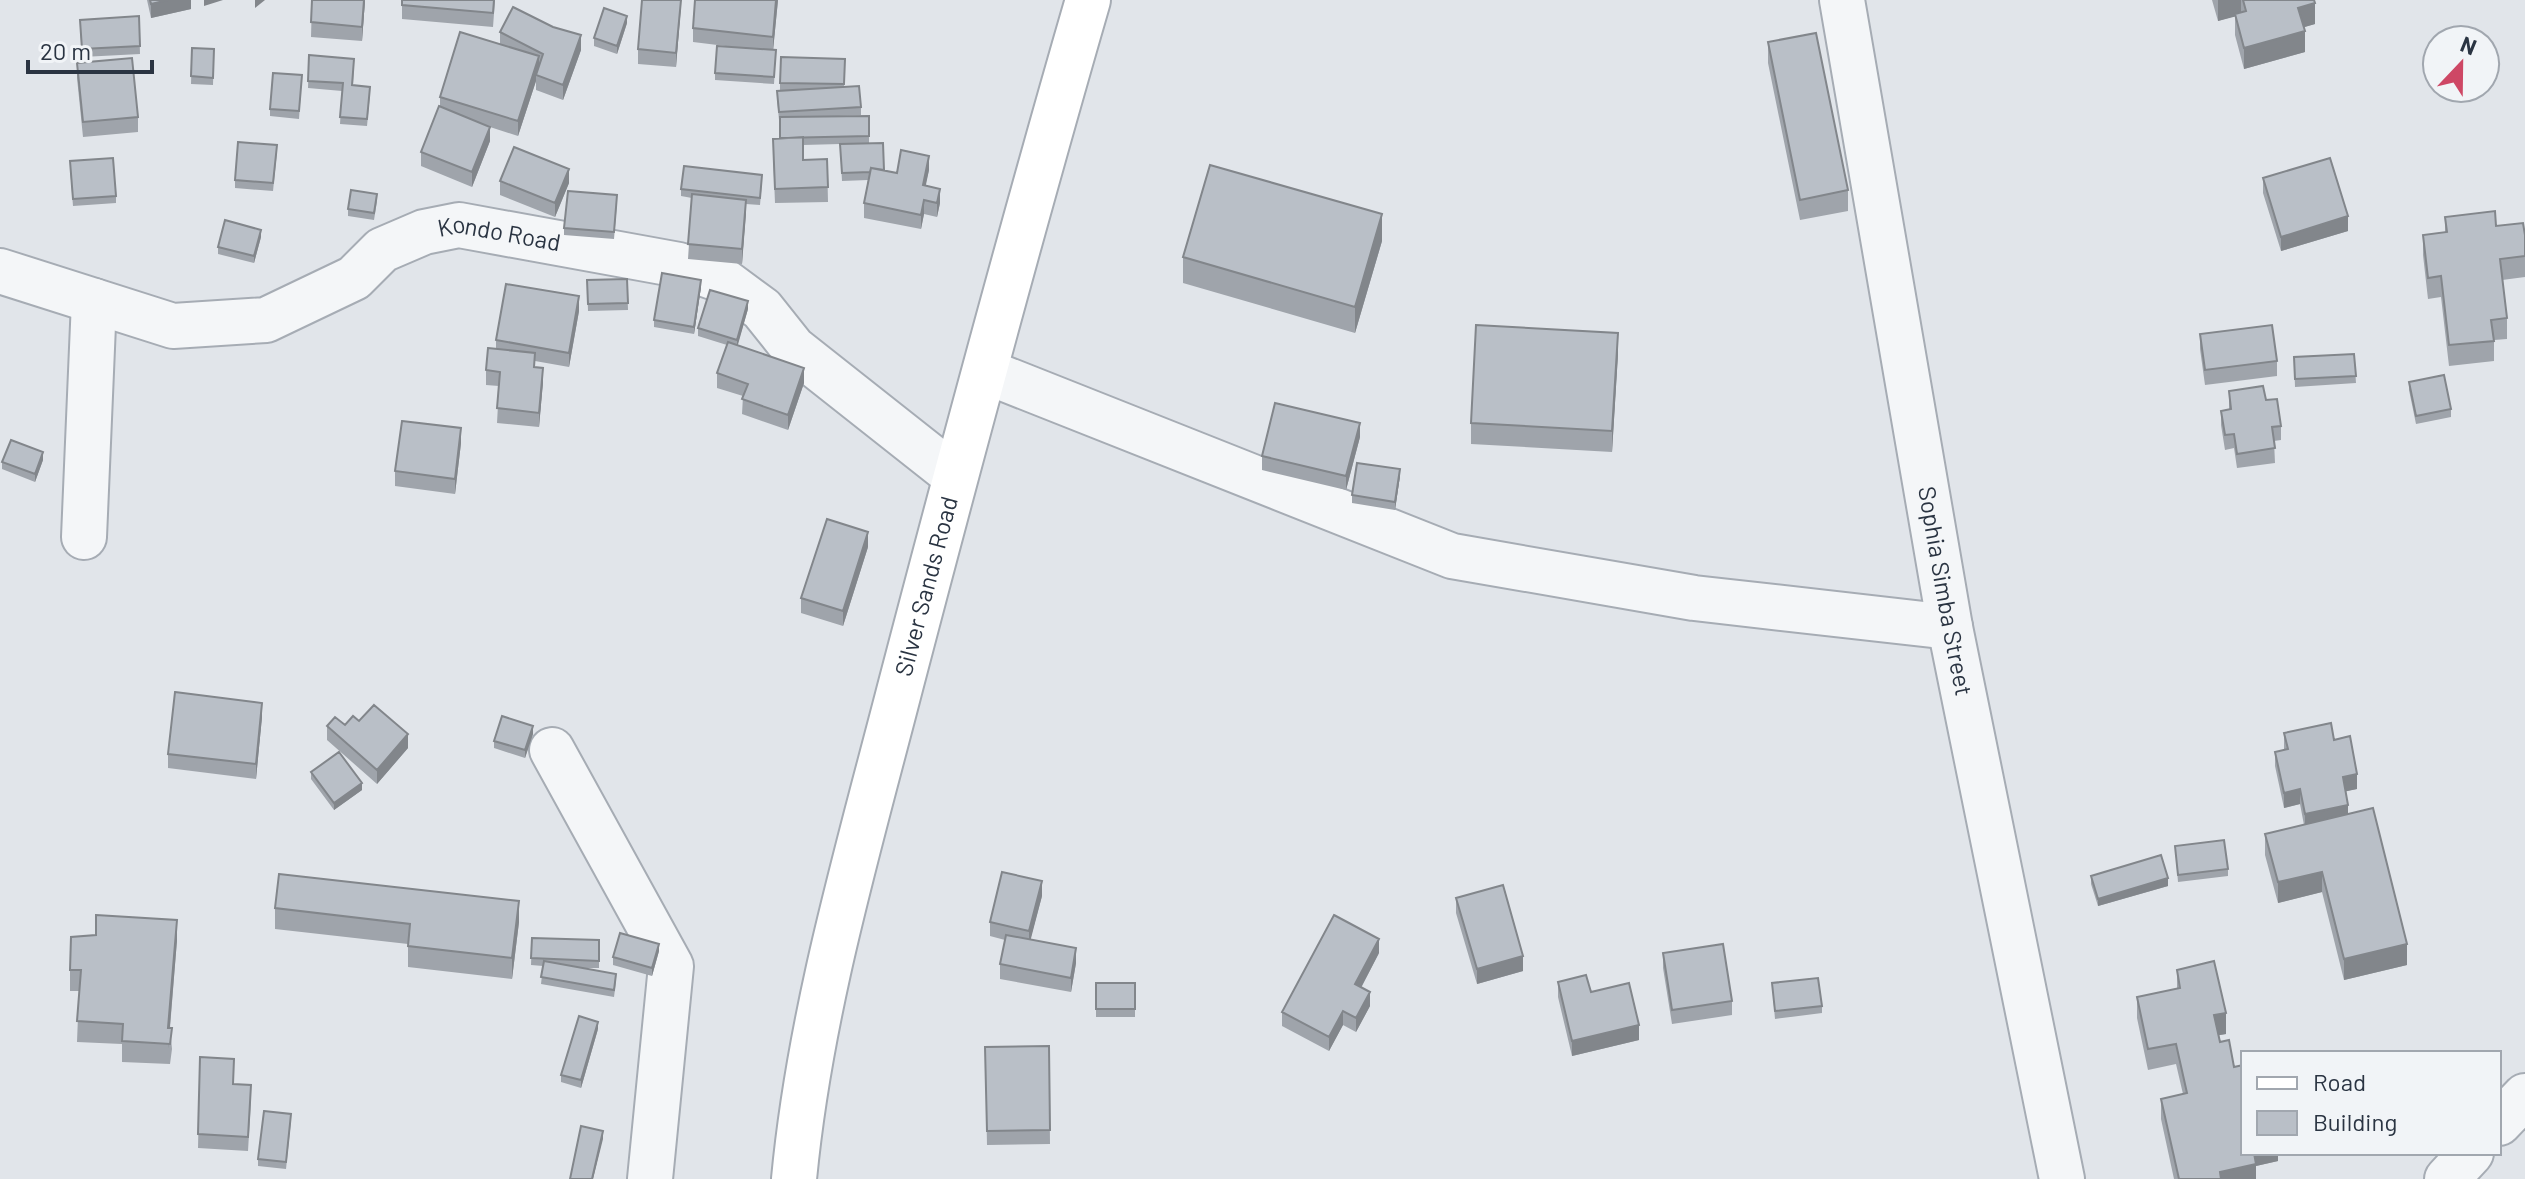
<svg xmlns="http://www.w3.org/2000/svg" width="2525" height="1179" viewBox="0 0 2525 1179" font-family="Barlow,sans-serif">
	<style>
		.lines { fill: none; stroke-linecap: round; stroke-linejoin: round }
		.street-casing { stroke: #a6acb4; stroke-width: 48 }
		.secondary-casing { stroke: #a6acb4; stroke-width: 48 }
		.street { stroke: #f4f6f8; stroke-width: 44 }
		.secondary { stroke: #fff; stroke-width: 44 }
		.wall { fill: #9fa4ab }
		.shaded-wall { fill: #82868b }
		.building { fill: #b9bfc7; stroke: #82868b; stroke-width: 2 }
		.labels { text-anchor: middle; stroke-width: 7; stroke-linejoin: round; paint-order: stroke }
		.street-label { font-size: 24px; fill: #2a3442; stroke: #f1f4f7 }
	</style>
	<rect width="100%" height="100%" fill="#e1e5ea"/>
	<g class="lines">
		<g class="street-casing">
			<g id="street">
				<path id="s1" d="M1842 0 1950 627 2062 1179"/>
				<path id="s2" d="M0 271 173 326 266 320 354 278 382 250 424 232 459 225 679 265 724 281 762 309 793 348 955 476"/>
				<path d="M985 371 1452 556 1694 598 1950 627"/>
				<path d="M84 537 94 301"/>
				<path d="M552 750 671 966 650 1179"/>
				<path d="M2499 1123 2525 1096"/>
				<path d="M2447 1179 2471 1153"/>
			</g>
		</g>
		<g class="secondary-casing">
			<g id="secondary">
				<path id="s3" d="M794 1179C810 1011 859 847 901 684 961 455 1022 227 1088 0"/>
			</g>
		</g>
		<use href="#street" class="street"/>
		<use href="#secondary" class="secondary"/>
	</g>
	<path class="wall" d="M147 0H191V9L151 18Z
		M312 0H365L362 41 311 37Z
		M402 0H495L493 27 402 19Z
		M681 0 676 67 638 64V49Z
		M778 0 773 50H776L774 84 715 80V73L742 48 693 42V28Z
		M2212 0H2314L2315 24 2304 27 2305 52 2244 69 2235 35V16L2218 21Z
		M139 16 140 54 82 57 80 27Z
		M627 23 617 54 594 46V38Z
		M500 32 581 50 563 100 536 90V81L518 136 490 127V141L472 187 421 166V152L440 106V97L500 44Z
		M1768 42 1848 190V211L1800 220 1768 63Z
		M192 48 214 49 213 85 191 84Z
		M309 55 354 66 353 85 370 94 367 126 340 124 342 91 308 88Z
		M845 59 844 87 861 107V115L838 116H869V143L884 170 897 173 929 170 925 186 940 203 937 217 924 214 921 229 864 218V203L868 180 842 181 840 144 803 145V160L827 159 828 202 775 203 773 153 780 138V120H779L777 98 780 90V83Z
		M77 63 138 117V132L83 137 77 78Z
		M302 75 299 119 270 116V109Z
		M277 152 273 191 235 188V180Z
		M70 168 116 196V203L73 206Z
		M2263 178 2348 231 2281 251 2263 193Z
		M500 181 569 183 555 217 500 195Z
		M762 182 760 205 746 204 742 264 688 259 692 198 681 196V189Z
		M377 201 374 220 348 216V209Z
		M617 203 614 239 564 235V228Z
		M2445 217 2496 226 2525 235V277L2502 280 2507 318V339L2494 340V361L2449 366 2441 297 2428 299 2423 255V235L2445 232Z
		M261 237 254 263 218 254V247Z
		M1382 241 1355 333 1183 283V257Z
		M627 279 628 310 588 311 587 280Z
		M701 287 694 334 654 327V320Z
		M748 309 737 346 804 383 788 430 742 414 743 396 717 388V373L727 345 698 336V328Z
		M579 311 569 367 535 361V367L543 382 539 427 497 423 499 386 486 385V370L496 349V340Z
		M2200 334 2277 361V376L2205 385 2200 349Z
		M1618 354 1612 452 1471 444V423Z
		M2354 354 2356 383 2295 387 2294 357Z
		M2409 382 2451 409V417L2416 424 2409 390Z
		M2229 391 2266 400 2281 426V440L2274 441 2275 463 2237 468 2234 448 2225 450 2221 425V411L2229 409Z
		M1360 437 1346 490 1262 470V456Z
		M461 443 455 494 395 486V471Z
		M43 460 35 482 2 469V462Z
		M1400 476 1395 510 1352 503V495Z
		M868 547 843 626 801 613V598Z
		M262 717 256 779 168 768V754Z
		M359 721 408 748 377 784 327 740V726L345 725Z
		M2284 733 2334 740 2357 789 2346 791 2348 814 2407 965 2344 980 2322 892 2278 903 2265 855V834L2304 825 2300 804 2284 808 2275 766V752L2284 750Z
		M533 734 525 758 494 748V741Z
		M311 772 362 790 334 810 311 779Z
		M2175 846 2228 869V876L2178 882Z
		M2091 876 2168 886 2098 906 2091 884Z
		M1042 896 1030 940 1076 963 1071 992 1000 979V964L1005 940 990 936V922Z
		M1456 898 1523 971 1477 984 1456 913Z
		M275 908 519 922 512 979 408 967V944L275 929Z
		M532 938 599 940V968H581L616 981 614 997 541 984 543 966 531 965Z
		M177 940 170 1028 172 1049 170 1064 122 1062V1044L77 1042 79 991H70V970Z
		M659 951 652 976 613 965V957Z
		M1379 953 1361 988 1370 1006 1356 1032 1343 1025 1329 1051 1282 1026V1012Z
		M1663 953 1732 1001V1015L1672 1024 1663 968Z
		M2177 970 2226 1034 2219 1035 2220 1042 2278 1153V1161L2256 1166V1179H2174L2161 1119V1099L2183 1094 2176 1064 2148 1070 2137 1018V997L2177 989Z
		M1558 982 1591 992 1639 1040 1572 1056 1558 997Z
		M1096 983H1135V1017H1096Z
		M1772 983 1822 1006V1013L1775 1019Z
		M598 1029 581 1088 561 1082V1075Z
		M1049 1046 1050 1144 987 1145 985 1047Z
		M200 1057 251 1100 248 1151 198 1148Z
		M291 1121 286 1169 258 1166V1159Z"/>
	<path class="shaded-wall" d="M168 0H191V9L151 18V4Z
		M204 0H223L204 6Z
		M255 0H265L255 8Z
		M364 0H365L362 41V27Z
		M681 0V6L676 67V53Z
		M776 0H778L773 51V37Z
		M2218 0H2241V15L2218 21Z
		M2315 3V24L2298 29V8Z
		M627 16V23L617 54V46Z
		M2305 31V52L2244 69V48Z
		M581 35V50L563 100V85Z
		M539 56V71L536 75V81L518 136V121Z
		M490 127V141L472 187V172Z
		M929 156V170L923 199V185Z
		M569 169V183L555 217V203Z
		M940 189V203L937 217V203Z
		M746 200V214L742 264V249Z
		M924 200V214L921 229V215Z
		M1382 214V241L1355 333V307Z
		M2348 216V231L2281 251V237Z
		M261 230V237L254 263V256Z
		M701 280V287L694 334V327Z
		M579 296V311L569 367V353Z
		M748 301V309L737 348V340Z
		M1618 333V354L1612 452V431Z
		M543 368V382L539 427V413Z
		M804 368V383L788 430V415Z
		M1360 423V437L1346 490V476Z
		M461 428V443L455 494V479Z
		M43 452V460L35 482V474Z
		M1400 469V476L1395 510V502Z
		M868 532V547L843 626V611Z
		M262 703V717L256 779V764Z
		M533 726V734L525 758V750Z
		M408 734V748L377 784V770Z
		M2357 774V789L2343 792V777Z
		M362 783V790L334 810V803Z
		M2300 789V804L2284 808V793Z
		M2348 805V819L2305 828V814Z
		M2322 872V892L2278 903V882Z
		M2168 878V886L2098 906V899Z
		M1042 881V896L1029 946V931Z
		M519 901V922L512 979V958Z
		M177 920V940L168 1049V1028Z
		M1379 939V953L1355 999V984Z
		M659 944V951L652 976V968Z
		M2407 944V965L2344 980V959Z
		M1076 948V963L1071 992V978Z
		M1523 956V971L1477 984V969Z
		M1370 992V1006L1356 1032V1018Z
		M1343 1011V1025L1329 1051V1037Z
		M2226 1013V1034L2214 1036V1015Z
		M598 1022V1029L581 1088V1080Z
		M1639 1025V1040L1572 1056V1041Z
		M603 1131V1139L593 1179H592Z
		M2252 1153H2278V1161L2256 1166V1179H2220V1172Z"/>
	<path class="building" d="M150 0H168L151 4Z
		M312 0H364L362 27 311 22Z
		M402 0H494L493 13 402 5Z
		M642 0H681L676 53 638 49Z
		M695 0H776L773 37 693 28Z
		M2243 0H2314L2315 3 2298 8 2305 31 2244 48 2235 14 2246 11Z
		M513 7 553 27 581 35 563 85 536 75 543 54 500 32Z
		M604 8 627 16 617 46 594 38Z
		M139 16 140 46 82 49 80 20Z
		M460 32 539 56 518 121 440 97Z
		M1816 33 1848 190 1800 200 1768 42Z
		M717 46 776 50 774 77 715 73Z
		M192 48 214 49 213 78 191 76Z
		M309 55 354 59 352 85 370 87 367 119 340 117 343 83 308 81Z
		M781 57 845 59 844 84 780 83Z
		M132 58 138 117 83 122 77 63Z
		M273 73 302 75 299 111 270 109Z
		M859 86 861 107 779 112 777 91Z
		M439 106 490 127 472 172 421 152Z
		M869 116V136L780 138V117Z
		M803 137V160L827 159 828 187 775 189 773 139Z
		M238 142 277 145 273 183 235 180Z
		M883 143 884 170 871 168 870 172 842 173 840 144Z
		M514 147 569 169 555 203 500 181Z
		M901 150 929 156 923 185 940 189 937 203 924 200 921 215 864 203 871 168 897 173Z
		M113 158 116 196 73 199 70 161Z
		M2330 158 2348 216 2281 237 2263 178Z
		M1210 165 1382 214 1355 307 1183 257Z
		M684 166 762 175 760 198 681 189Z
		M351 190 377 194 374 213 348 209Z
		M568 191 617 195 614 232 564 228Z
		M692 194 746 200 742 249 688 244Z
		M2495 211 2496 226 2523 223 2525 235V256L2500 259 2507 318 2491 320 2494 341 2449 345 2441 276 2428 278 2423 235 2447 232 2445 217Z
		M225 220 261 230 254 256 218 247Z
		M662 273 701 280 694 327 654 320Z
		M627 279 628 303 588 304 587 280Z
		M506 284 579 296 569 353 496 340Z
		M710 290 748 301 737 340 698 328Z
		M1476 325 1618 333 1612 431 1471 423Z
		M2272 325 2277 361 2205 370 2200 334Z
		M728 342 804 368 788 415 742 399 748 384 717 373Z
		M488 348 535 353 534 367 543 368 539 413 497 408 500 372 486 370Z
		M2354 354 2356 376 2295 379 2294 357Z
		M2444 375 2451 409 2416 416 2409 382Z
		M2263 386 2266 400 2277 399 2281 426 2272 427 2275 448 2237 454 2234 434 2225 435 2221 411 2231 409 2229 391Z
		M1275 403 1360 423 1346 476 1262 456Z
		M402 421 461 428 455 479 395 471Z
		M11 440 43 452 35 474 2 462Z
		M1357 463 1400 469 1395 502 1352 495Z
		M827 519 868 532 843 611 801 598Z
		M175 692 262 703 256 764 168 754Z
		M374 705 408 734 377 770 327 726 335 717 345 725 353 716 359 721Z
		M502 716 533 726 525 750 494 741Z
		M2331 723 2334 740 2350 736 2357 774 2343 777 2348 805 2305 814 2300 789 2284 793 2275 752 2288 749 2284 733Z
		M339 752 362 783 334 803 311 772Z
		M2373 808 2407 944 2344 959 2322 872 2278 882 2265 834Z
		M2224 840 2228 869 2178 875 2175 846Z
		M2161 855 2168 878 2098 899 2091 876Z
		M1002 872 1042 881 1029 931 990 922Z
		M279 874 519 901 512 958 408 946 410 924 275 908Z
		M1503 885 1523 956 1477 969 1456 898Z
		M96 915 177 920 168 1028H172L170 1044 122 1041 123 1024 77 1021 81 970H70L71 937 96 935Z
		M1334 915 1379 939 1355 984 1370 992 1356 1018 1343 1011 1329 1037 1282 1012Z
		M620 933 659 944 652 968 613 957Z
		M1006 935 1076 948 1071 978 1000 964Z
		M532 938 599 940V961L531 958Z
		M1723 944 1732 1001 1672 1010 1663 953Z
		M544 961 616 974 614 990 541 977Z
		M2214 961 2226 1013 2214 1015 2220 1042 2229 1040 2234 1067 2243 1065V1153H2254L2256 1164 2220 1172 2221 1179H2179L2161 1099 2187 1093 2176 1044 2148 1049 2137 997 2180 988 2177 970Z
		M1586 975 1591 992 1629 983 1639 1025 1572 1041 1558 982Z
		M1818 978 1822 1006 1775 1011 1772 983Z
		M1096 983H1135V1009H1096Z
		M579 1016 598 1022 581 1080 561 1075Z
		M1049 1046 1050 1130 987 1131 985 1047Z
		M200 1057 234 1059 233 1084 251 1085 248 1137 198 1134Z
		M264 1111 291 1114 286 1162 258 1159Z
		M581 1126 603 1131 592 1179H570Z"/>
	<g class="labels">
		<g class="street-label">
			<text dy="8" stroke="none"><textPath href="#s2" startOffset="534">Kondo Road</textPath></text>
			<text dy="8" stroke="none"><textPath href="#s3" startOffset="608">Silver Sands Road</textPath></text>
			<text dy="8" stroke="none"><textPath href="#s1" startOffset="600">Sophia Simba Street</textPath></text>
		</g>
	</g>
	<rect x="2241" y="1051" width="260" height="104" fill="#f1f4f7" stroke="#a1a7af" stroke-width="2"/>
	<rect x="2257" y="1077" width="40" height="12" fill="#ffffff" stroke="#a1a7af" stroke-width="2"/>
	<text x="2313" y="1091" font-size="24" fill="#2a3442">Road</text>
	<rect x="2257" y="1111" width="40" height="24" fill="#b9bfc7" stroke="#a1a7af" stroke-width="2"/>
	<text x="2313" y="1131" font-size="24" fill="#2a3442">Building</text>
	<g transform="translate(2461 64) rotate(22)"><circle r="38" fill="#f1f4f7" stroke="#a1a7af" stroke-width="2"/>
	<path d="M0-6L14 30L0 20L-14 30Z" fill="#ce4765"/>
	<text y="-12" font-size="22" font-weight="bold" text-anchor="middle" fill="#2a3442">N</text>
	</g>
	<path d="M28 60v12h124v-12" fill="none" stroke="#2a3442" stroke-width="4"/>
	<text x="40" y="60" font-size="24" fill="#2a3442" stroke="#f1f4f7" stroke-width="6" paint-order="stroke">20 m</text>
</svg>
